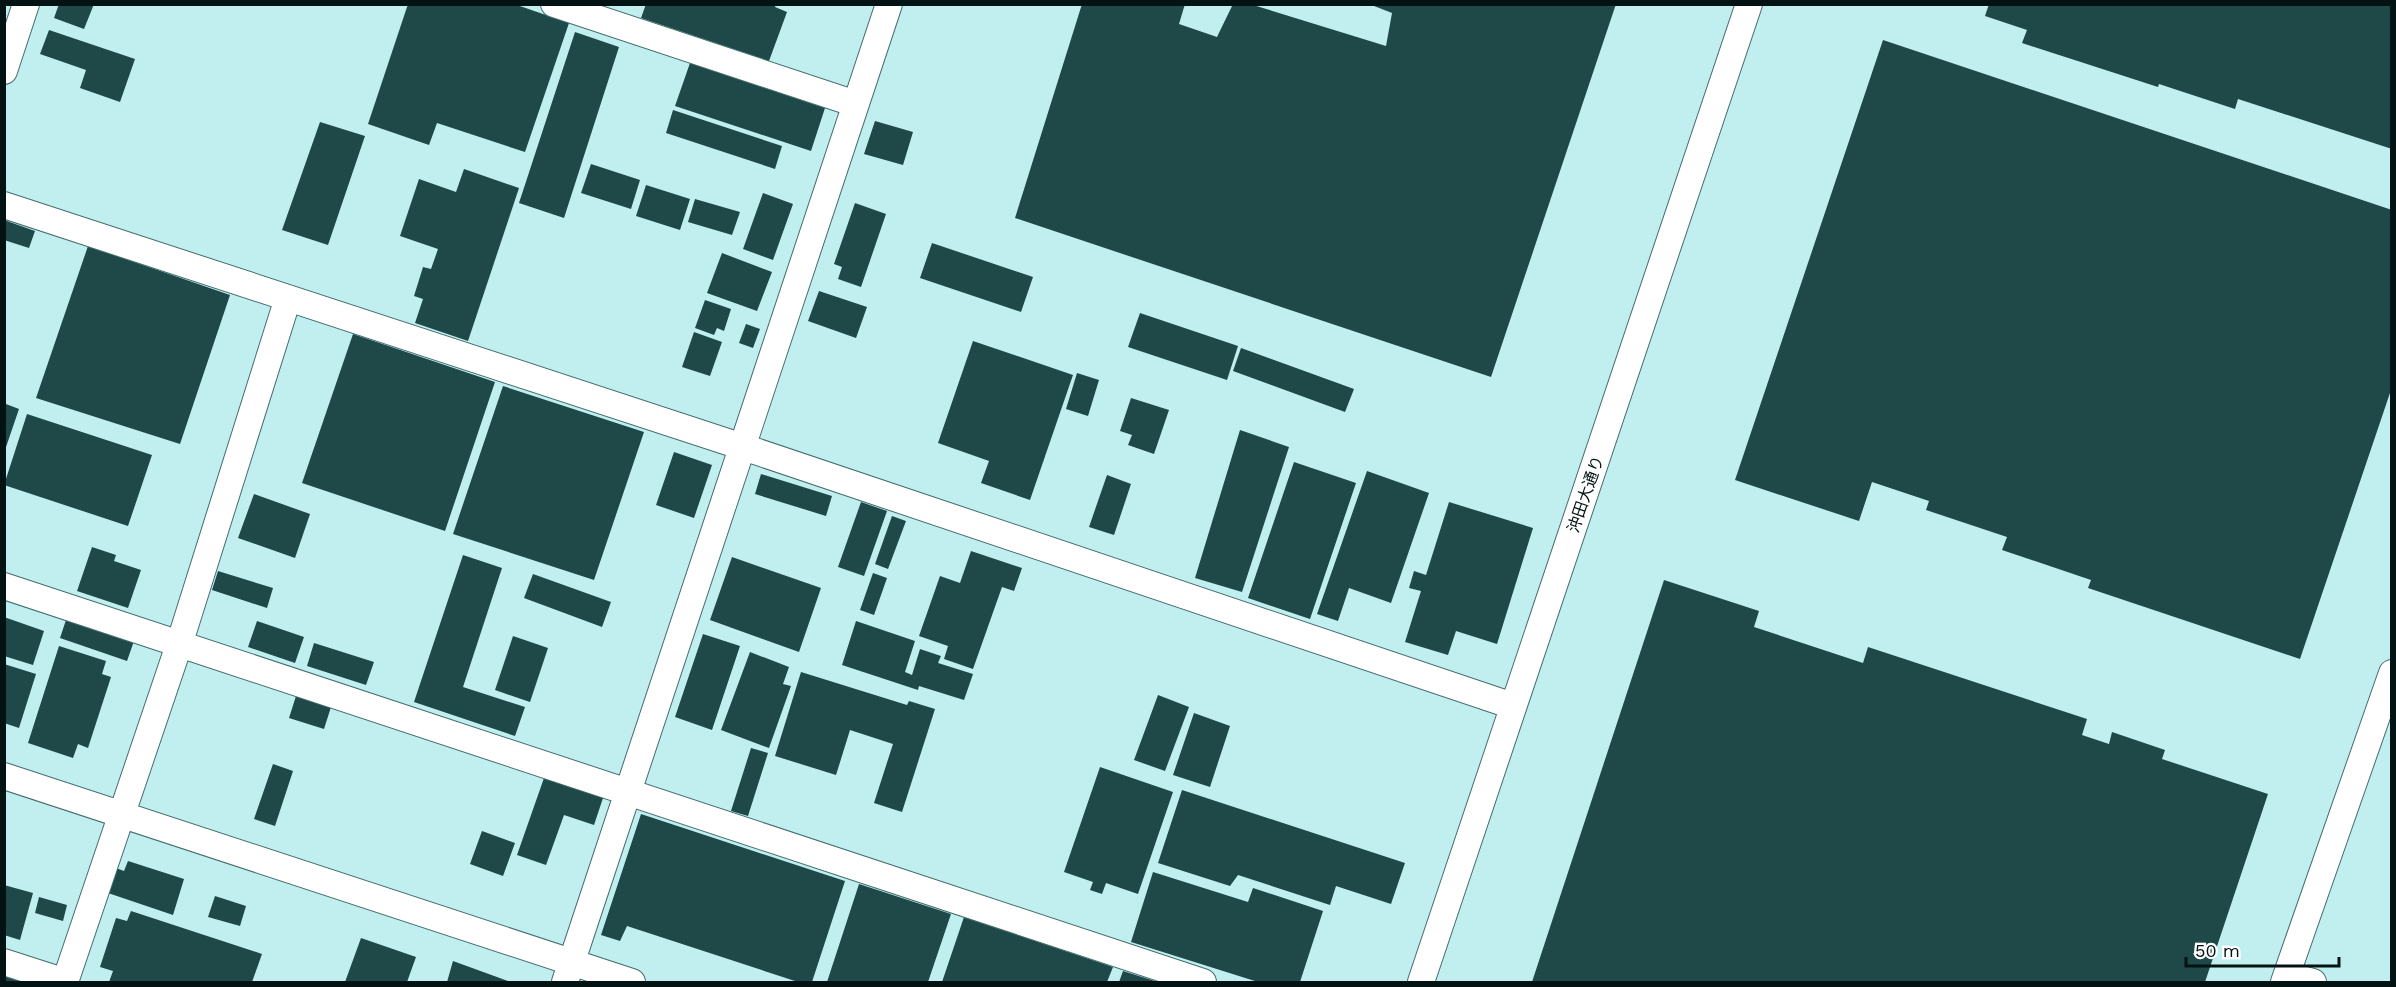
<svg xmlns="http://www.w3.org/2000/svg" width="2396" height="987" viewBox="0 0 2396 987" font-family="'Work Sans','Noto Sans JP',sans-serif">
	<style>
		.building { fill: #1f4849 }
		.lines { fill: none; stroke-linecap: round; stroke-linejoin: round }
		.minor-casing { stroke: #446d6e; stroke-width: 28 }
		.minor { stroke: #fff; stroke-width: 26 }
		.labels { text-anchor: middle; stroke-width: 6; stroke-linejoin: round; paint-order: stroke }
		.street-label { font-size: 16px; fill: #031213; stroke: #fff }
	</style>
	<rect width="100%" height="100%" fill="#c1eeef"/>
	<path class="building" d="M59 4H94L84 29 54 18Z
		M408 4H514L569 23 525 152 437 123 429 145 368 124Z
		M646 4H776L775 7 787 12 769 61 641 18Z
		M1082 4H1185L1179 24 1217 37 1233 4H1250L1386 46 1392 13 1369 4H1616L1491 377 1015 218Z
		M1989 4H2392V149L2238 99 2235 109 2159 84 2158 87 2022 43 2027 30 1985 16Z
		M49 30 135 59 120 102 80 88 86 70 40 54Z
		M575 32 619 47 564 218 519 203Z
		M1883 40 2392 210V387L2300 659 2088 588 2091 580 2002 550 2007 537 1926 510 1929 501 1872 482 1859 521 1735 480Z
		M690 63 825 108 811 151 675 106Z
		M673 110 782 146 775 169 666 133Z
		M875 121 913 132 903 165 864 154Z
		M320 122 365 136 328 245 282 230Z
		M591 164 640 180 631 209 581 193Z
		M464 169 519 188 468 341 415 323 423 299 414 296 423 267 431 269 438 249 400 236 419 179 456 192Z
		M646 185 690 199 680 230 636 216Z
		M763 193 793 204 773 260 743 249Z
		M695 199 740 212 732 235 688 222Z
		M855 203 886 214 861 287 838 279 842 267 834 264Z
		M4 220 35 231 29 248 4 240Z
		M932 243 1033 277 1021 312 920 278Z
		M88 246 230 295 180 444 36 398Z
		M722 253 772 272 757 311 707 293Z
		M819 291 867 307 856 338 808 321Z
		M705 300 731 309 724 331 717 328 714 335 695 328Z
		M1140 313 1238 346 1227 380 1128 347Z
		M746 324 760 329 753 348 739 343Z
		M694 332 722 342 710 376 682 367Z
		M353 334 495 382 445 531 302 483Z
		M973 341 1073 375 1030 500 981 483 989 461 938 443Z
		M1241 348 1354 389 1345 412 1233 371Z
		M1077 373 1099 380 1088 416 1066 409Z
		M503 386 644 432 594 580 453 534Z
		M1131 398 1169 410 1154 454 1128 445 1132 435 1120 431Z
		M6 404 19 409 5 450 4 409Z
		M27 414 152 455 128 526 4 485Z
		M1240 430 1289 447 1242 592 1195 578Z
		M674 452 712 465 694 518 656 505Z
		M1294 462 1356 483 1310 619 1248 598Z
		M1367 471 1429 493 1391 603 1349 588 1338 621 1317 614Z
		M761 474 832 496 826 516 755 494Z
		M1107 475 1131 484 1114 535 1089 527Z
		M254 494 310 514 295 558 238 538Z
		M861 502 887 511 864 576 838 567Z
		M1449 502 1533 528 1497 644 1456 631 1448 655 1405 642 1421 591 1409 588 1414 571 1426 575Z
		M892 516 906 521 888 569 875 564Z
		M92 547 116 555 114 561 141 570 128 608 77 591Z
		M971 551 1022 568 1014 591 1002 587 973 669 944 659 948 646 919 636 940 576 960 583Z
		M463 555 502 568 463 687 525 707 515 736 414 702Z
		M732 557 821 588 799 652 710 620Z
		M218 571 273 588 267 608 212 590Z
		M873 573 887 578 874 615 860 610Z
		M533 574 611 602 602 627 524 598Z
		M1664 580 1759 611 1754 627 1863 663 1868 647 2087 719 2082 735 2109 744 2112 732 2165 750 2162 759 2268 794 2205 982H1532Z
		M4 617 44 631 33 665 4 656Z
		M67 617 134 641 127 661 60 638Z
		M257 621 304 637 295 663 248 647Z
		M856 621 915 641 905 672 912 675 920 649 941 656 938 663 973 674 964 700 919 686 918 690 842 665Z
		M703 634 740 646 712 730 675 717Z
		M513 636 548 648 530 702 495 690Z
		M314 643 374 662 366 685 307 666Z
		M59 646 106 661 102 674 111 677 88 748 78 744 73 758 28 743Z
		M750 652 789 667 783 684 791 686 769 748 721 730Z
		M4 664 36 674 19 728 4 723Z
		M801 672 907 705 909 701 935 709 902 812 874 803 893 744 850 730 836 775 775 756Z
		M1158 695 1189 707 1165 771 1134 760Z
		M296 696 331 707 324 729 289 718Z
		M1194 713 1230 726 1210 787 1173 775Z
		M751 748 768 753 748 816 731 811Z
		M273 764 293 771 275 826 254 819Z
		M1100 767 1173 792 1138 894 1106 883 1102 894 1090 890 1093 882 1064 872Z
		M544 778 603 798 594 825 564 815 546 865 517 855Z
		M1182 790 1405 863 1391 904 1336 886 1330 905 1238 875 1230 886 1158 863Z
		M641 814 845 881 812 982H798L627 926 620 941 601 935Z
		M482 831 515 843 503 876 470 864Z
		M128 861 184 879 173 915 108 893 116 868 124 871Z
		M1153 872 1248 902 1253 888 1323 911 1300 982H1258L1131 942Z
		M859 884 951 914 928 982H827Z
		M4 885 33 893 20 940 4 935Z
		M215 896 246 906 240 926 208 917Z
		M39 897 67 905 63 921 35 913Z
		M131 911 262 954 252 982H109L113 971 100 967 116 918 127 921Z
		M964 917 1113 967 1107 982H942Z
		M361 938 416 957 407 982H345Z
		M453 961 511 982H447Z
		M1123 971 1158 982H1119Z
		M4 974 28 982H4Z"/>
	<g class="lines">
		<g class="minor-casing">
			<path id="minor" d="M554 4 856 104
				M4 71 26 4
				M4 205 743 447 1513 706
				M4 586 1203 982
				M4 776 632 982
				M4 962 66 982
				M2287 975 2313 982
				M65 982 179 645 288 298
				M565 982 889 4
				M1421 982 1749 4
				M2284 982 2392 673"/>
		</g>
		<use href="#minor" class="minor"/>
	</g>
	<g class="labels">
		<g class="street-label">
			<text transform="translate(1585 494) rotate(-71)" y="6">沖田大通り</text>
		</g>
	</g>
	<rect width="2396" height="987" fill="none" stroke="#031213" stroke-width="12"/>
	<path d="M2186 957v9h153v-9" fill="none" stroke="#031213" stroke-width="3"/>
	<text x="2195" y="957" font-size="18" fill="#031213" stroke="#ffffff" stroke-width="4.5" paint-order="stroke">50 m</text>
</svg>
